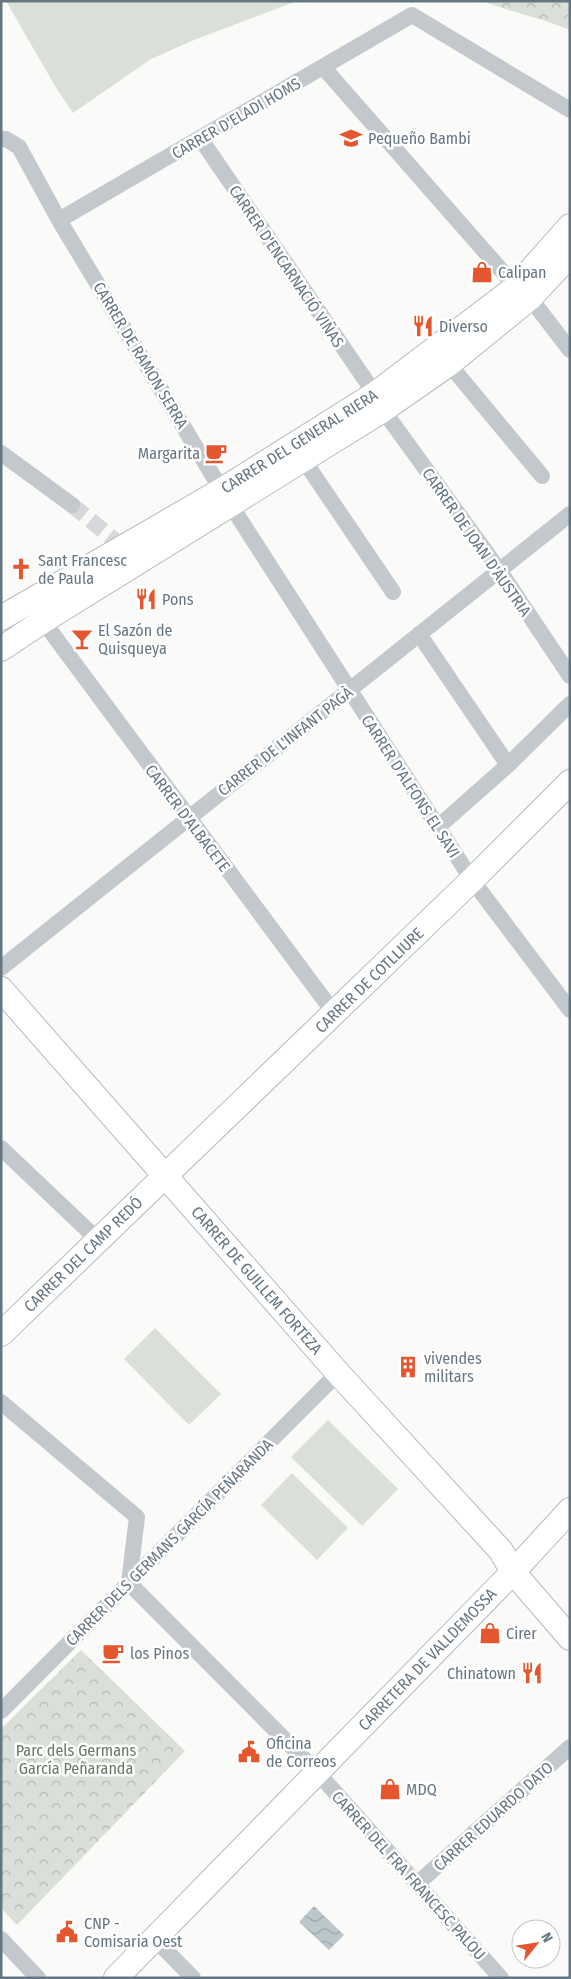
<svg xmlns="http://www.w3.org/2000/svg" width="571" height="1979" viewBox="0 0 571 1979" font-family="'Fira Sans Condensed',sans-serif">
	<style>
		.grass { fill: #dadfd7 }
		.forest { fill: url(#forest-crowns) }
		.water { fill: url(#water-waves) }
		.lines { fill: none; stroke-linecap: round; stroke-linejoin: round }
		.street-tunnel { stroke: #d5d9db; stroke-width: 16; stroke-dasharray: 16 8; stroke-linecap: butt }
		.secondary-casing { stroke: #b3babf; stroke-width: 26 }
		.street { stroke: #c3c8cc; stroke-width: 16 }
		.secondary { stroke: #fff; stroke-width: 24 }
		.labels { text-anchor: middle; stroke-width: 5; stroke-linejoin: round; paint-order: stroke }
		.street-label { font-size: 16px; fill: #657683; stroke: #fff }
		.poi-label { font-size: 16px; fill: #657683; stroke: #fff; text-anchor: start }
		.park-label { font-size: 16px; fill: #687a64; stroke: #fff }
	</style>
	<defs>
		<pattern id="forest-crowns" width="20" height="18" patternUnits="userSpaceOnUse" patternTransform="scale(1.25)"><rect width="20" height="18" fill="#dadfd7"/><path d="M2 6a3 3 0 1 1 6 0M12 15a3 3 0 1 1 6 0" fill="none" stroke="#b4b9b4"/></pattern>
		<pattern id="water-waves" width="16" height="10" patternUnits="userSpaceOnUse" patternTransform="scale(1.25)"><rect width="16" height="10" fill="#bbc7cb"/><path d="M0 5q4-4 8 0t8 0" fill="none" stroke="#9ca6aa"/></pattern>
	</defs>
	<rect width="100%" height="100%" fill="#fafaf8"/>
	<path class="grass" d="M6 1H297L194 40 151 59 73 113 55 86Z
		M155 1328 221 1394 189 1425 124 1359Z
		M328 1420 398 1489 362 1526 291 1457Z
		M292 1473 348 1528 317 1560 261 1505Z"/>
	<path class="forest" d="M482 1H570V30C542 18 511 12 482 1Z
		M81 1650 185 1751 17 1925 1 1908V1729Z"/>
	<path class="water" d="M314 1906 344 1935 329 1950 299 1922Z"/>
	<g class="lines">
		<path class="street-tunnel" d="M72 505 123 547"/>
		<g class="secondary-casing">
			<path id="secondary" d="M1 618 222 490 375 394 516 287 570 226
				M1 649 43 621 383 410 449 364 530 298 570 255
				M1 989 338 1373 501 1551 513 1572 570 1638
				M1 1334 472 880 570 782
				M116 1978 513 1572 570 1510"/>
		</g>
		<path class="street" d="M323 67 516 287
			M200 138 375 394
			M1 139H6L19 147 59 220 230 504 472 880 570 1010
			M59 220 412 15 570 110
			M530 298 570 350
			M449 364 542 476
			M383 410 499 570 570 676
			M1 453 72 505
			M303 459 393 592
			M43 621 334 1013
			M419 634 508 765
			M438 827 508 765 570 704
			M1 968 570 514
			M1 1148 98 1240
			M1 1402 137 1517 129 1583
			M129 1583 317 1772 501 1978
			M1 1711 338 1373
			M417 1884 570 1747
			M154 1938 193 1978
			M1 1939 38 1978"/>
		<use href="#secondary" class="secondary"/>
	</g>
	<defs>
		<g id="school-bare" transform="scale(1.725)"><path d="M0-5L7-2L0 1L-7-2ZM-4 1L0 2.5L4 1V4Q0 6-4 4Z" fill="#e4572e" stroke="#fff" stroke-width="2.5" paint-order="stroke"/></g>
		<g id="shop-bare" transform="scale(1.725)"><path d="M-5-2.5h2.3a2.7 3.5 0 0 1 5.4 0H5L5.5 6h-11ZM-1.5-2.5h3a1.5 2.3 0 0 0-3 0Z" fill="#e4572e" stroke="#fff" stroke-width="2.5" paint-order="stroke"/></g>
		<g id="restaurant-bare" transform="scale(1.725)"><path d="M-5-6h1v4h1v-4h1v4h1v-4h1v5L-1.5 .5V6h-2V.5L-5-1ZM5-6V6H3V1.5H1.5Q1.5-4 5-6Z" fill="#e4572e" stroke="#fff" stroke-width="2.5" paint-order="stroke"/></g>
		<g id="cafe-bare" transform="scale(1.725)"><path d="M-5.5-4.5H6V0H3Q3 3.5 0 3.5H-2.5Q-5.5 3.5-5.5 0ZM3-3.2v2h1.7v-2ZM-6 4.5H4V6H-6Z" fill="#e4572e" stroke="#fff" stroke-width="2.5" paint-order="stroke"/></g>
		<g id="church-bare" transform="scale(1.725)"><path d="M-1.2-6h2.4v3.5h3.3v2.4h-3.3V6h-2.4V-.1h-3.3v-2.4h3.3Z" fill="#e4572e" stroke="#fff" stroke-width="2.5" paint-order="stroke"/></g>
		<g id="bar-bare" transform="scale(1.725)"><path d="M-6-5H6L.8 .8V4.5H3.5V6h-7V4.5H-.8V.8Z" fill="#e4572e" stroke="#fff" stroke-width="2.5" paint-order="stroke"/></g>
		<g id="building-bare" transform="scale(1.725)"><path d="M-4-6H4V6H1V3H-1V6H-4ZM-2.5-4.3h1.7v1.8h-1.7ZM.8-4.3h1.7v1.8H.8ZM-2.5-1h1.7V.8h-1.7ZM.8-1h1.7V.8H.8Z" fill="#e4572e" stroke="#fff" stroke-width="2.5" paint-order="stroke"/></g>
		<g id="civic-bare" transform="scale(1.725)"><path d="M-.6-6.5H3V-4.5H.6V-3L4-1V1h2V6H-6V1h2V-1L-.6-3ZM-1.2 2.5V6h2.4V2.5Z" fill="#e4572e" stroke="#fff" stroke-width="2.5" paint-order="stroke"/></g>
	</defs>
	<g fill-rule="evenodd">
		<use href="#school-bare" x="351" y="138"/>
		<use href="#shop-bare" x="482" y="272"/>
		<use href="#restaurant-bare" x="423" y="326"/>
		<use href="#cafe-bare" x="216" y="453"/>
		<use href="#church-bare" x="21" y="569"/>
		<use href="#restaurant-bare" x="146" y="599"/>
		<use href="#bar-bare" x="82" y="639"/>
		<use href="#building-bare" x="408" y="1367"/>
		<use href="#shop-bare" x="490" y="1633"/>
		<use href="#cafe-bare" x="113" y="1653"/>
		<use href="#restaurant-bare" x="532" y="1673"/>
		<use href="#civic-bare" x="249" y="1752"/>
		<use href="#shop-bare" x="390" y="1789"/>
		<use href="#civic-bare" x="67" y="1932"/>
	</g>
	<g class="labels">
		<g class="street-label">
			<text transform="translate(236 118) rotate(-30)" y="6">CARRER D'ELADI HOMS</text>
			<text transform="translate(287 266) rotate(56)" y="6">CARRER D'ENCARNACIÓ VIÑAS</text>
			<text transform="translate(141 355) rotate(59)" y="6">CARRER DE RAMON SERRA</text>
			<text transform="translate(299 441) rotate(-32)" y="6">CARRER DEL GENERAL RIERA</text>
			<text transform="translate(477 542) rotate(55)" y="6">CARRER DE JOAN D'ÀUSTRIA</text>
			<text transform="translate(285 741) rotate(-38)" y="6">CARRER DE L'INFANT PAGÀ</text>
			<text transform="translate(411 786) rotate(57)" y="6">CARRER D'ALFONS EL SAVI</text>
			<text transform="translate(188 818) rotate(53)" y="6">CARRER D'ALBACETE</text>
			<text transform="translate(369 980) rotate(-44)" y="6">CARRER DE COTLLIURE</text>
			<text transform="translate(83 1254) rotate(-44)" y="6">CARRER DEL CAMP REDÓ</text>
			<text transform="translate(257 1280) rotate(49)" y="6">CARRER DE GUILLEM FORTEZA</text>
			<text transform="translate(169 1542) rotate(-45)" y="6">CARRER DELS GERMANS GARCÍA PEÑARANDA</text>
			<text transform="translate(427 1659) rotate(-46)" y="6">CARRETERA DE VALLDEMOSSA</text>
			<text transform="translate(493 1816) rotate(-42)" y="6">CARRER EDUARDO DATO</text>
			<text transform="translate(409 1875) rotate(48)" y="6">CARRER DEL FRA FRANCESC PALOU</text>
		</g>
		<g class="poi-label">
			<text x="368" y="144">Pequeño Bambi</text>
			<text x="498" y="278">Calipan</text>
			<text x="439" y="332">Diverso</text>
			<text x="200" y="459" text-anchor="end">Margarita</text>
			<text x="38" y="566">Sant Francesc<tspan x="38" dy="18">de Paula</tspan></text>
			<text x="162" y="605">Pons</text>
			<text x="98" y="636">El Sazón de<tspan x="98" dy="18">Quisqueya</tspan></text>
			<text x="424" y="1364">vivendes<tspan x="424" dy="18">militars</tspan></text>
			<text x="506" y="1639">Cirer</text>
			<text x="130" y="1659">los Pinos</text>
			<text x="516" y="1679" text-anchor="end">Chinatown</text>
			<text x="266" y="1749">Oficina<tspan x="266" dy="18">de Correos</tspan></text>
			<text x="406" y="1795">MDQ</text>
			<text x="84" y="1929">CNP -<tspan x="84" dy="18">Comisaria Oest</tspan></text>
		</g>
		<g class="park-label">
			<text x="76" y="1756">Parc dels Germans<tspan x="76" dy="18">García Peñaranda</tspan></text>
		</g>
	</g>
	<rect width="571" height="1979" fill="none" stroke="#657683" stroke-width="5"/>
	<g transform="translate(536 1944) rotate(60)"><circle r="24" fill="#ffffff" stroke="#c1c8cd"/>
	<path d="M0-4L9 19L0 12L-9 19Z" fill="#e4572e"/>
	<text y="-8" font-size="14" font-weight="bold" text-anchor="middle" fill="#657683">N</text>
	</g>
</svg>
